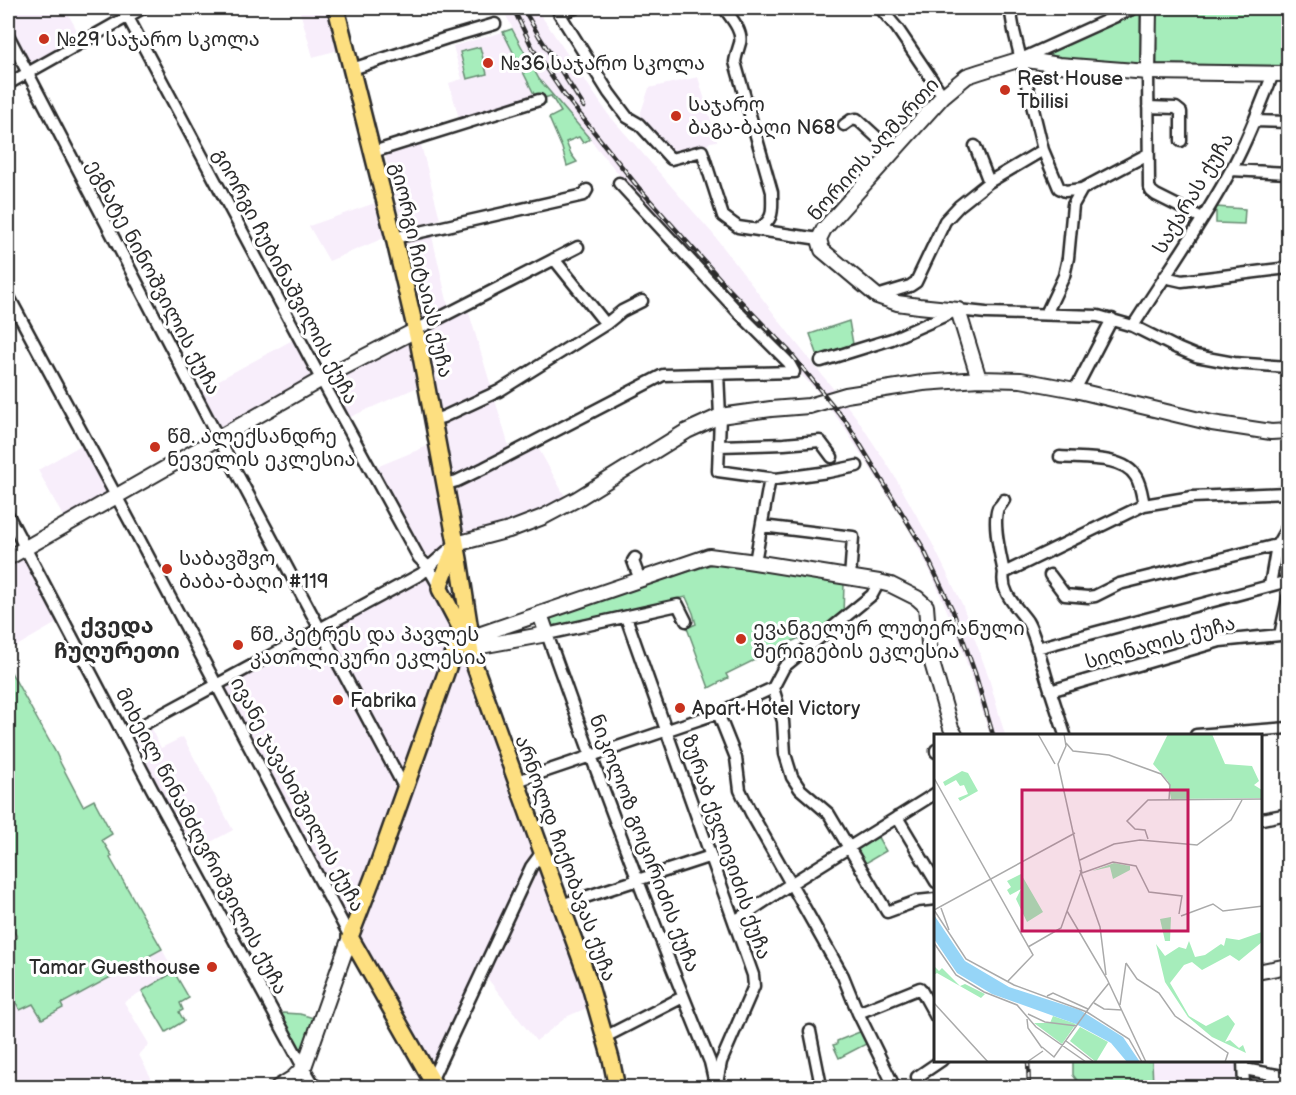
<svg xmlns="http://www.w3.org/2000/svg" width="1296" height="1095" viewBox="0 0 1296 1095" font-family="'Balsamiq Sans','Noto Sans Georgian',sans-serif">
	<style>
		.built { fill: #f8eefb }
		.green { fill: #a6edbb; stroke: #688c73; stroke-width: 1.5 }
		.lines { fill: none; stroke-linecap: round; stroke-linejoin: round }
		.street-casing { stroke: #2b2b2b; stroke-width: 15 }
		.secondary-casing { stroke: #2b2b2b; stroke-width: 18 }
		.primary-casing { stroke: #2b2b2b; stroke-width: 20 }
		.street { stroke: #fff; stroke-width: 10 }
		.secondary { stroke: #fff; stroke-width: 14 }
		.primary { stroke: #fddf80; stroke-width: 15 }
		.rail-casing { stroke: #2b2b2b; stroke-width: 4.5 }
		.rail { stroke: #fff; stroke-width: 2; stroke-dasharray: 7; stroke-linecap: butt }
		.poi-dot { fill: #c8321e; stroke: #fff; stroke-width: 2 }
		.labels { text-anchor: middle; stroke-width: 6; stroke-linejoin: round; paint-order: stroke }
		.poi-label { font-size: 20px; fill: #2b2b2b; stroke: #fff; text-anchor: start }
		.street-label { font-size: 20px; fill: #2b2b2b; stroke: #fff }
		.quarter-label { font-size: 22px; font-weight: bold; fill: #2b2b2b; stroke: #fff }
		.inset-road { fill: none; stroke: #aaa; stroke-width: 1.5 }
		.view { fill: #c2185b; fill-opacity: 0.15; stroke: #c2185b; stroke-width: 3 }
		.inset-edge { fill: none; stroke: #2b2b2b; stroke-width: 3 }
	</style>
	<rect width="100%" height="100%" fill="#fff"/>
	<filter id="ink" filterUnits="userSpaceOnUse"><feTurbulence type="fractalNoise" baseFrequency=".0167" numOctaves="2"/><feDisplacementMap in="SourceGraphic" scale="12" xChannelSelector="R" yChannelSelector="G"/><feConvolveMatrix kernelMatrix="1 2 1 2 8 2 1 2 1" color-interpolation-filters="sRGB"/></filter>
	<g filter="url(#ink)">
		<path class="built" d="M8 8H65L80 36 29 66 8 31Z
			M299 8H330L342 49 313 57Z
			M502 8H536L608 114 713 234 794 340 856 417 891 470 932 543 962 604 988 675 1005 735H990L958 637 932 575 906 524 843 426 817 391 800 374 792 361 707 279 539 79Z
			M503 32 535 96 459 118 449 83 462 79 453 46Z
			M698 77 717 141 710 142 706 146 671 156 642 121 641 112 649 88Z
			M420 141 440 219 403 230 385 155 387 150Z
			M375 203 384 238 329 261 309 226Z
			M431 232 449 309 422 321 404 241 405 239Z
			M467 306 510 450 536 444 567 500 541 515 465 536 463 534 424 329Z
			M412 336 420 386 348 418 326 383Z
			M298 337 321 380 218 438 195 393Z
			M81 445 108 496 66 522 38 470Z
			M430 445 448 540 447 548 436 556 431 557 419 551 374 468Z
			M24 555 60 621 8 651V563Z
			M425 578 428 579 452 621 457 630V637L406 776 401 775 355 682 327 632 328 630Z
			M317 636 321 638 401 790 353 919 342 920 222 690 224 686Z
			M459 658 463 659 468 663 534 850 516 884 433 1063 430 1064 357 944 359 920Z
			M150 727 161 748 183 737 233 830 192 852 131 737Z
			M535 868H539L544 870 587 1008 568 1016 536 1041 484 974Z
			M162 949 174 972 124 1002 149 1044 139 1055 156 1087 8 1088V988L20 1009 33 1003 41 1019 63 1008 61 1004Z
			M1073 1061H1237L1239 1087H1082L1073 1075Z"/>
		<path class="green" d="M1156 8H1288V66L1157 64Z
			M1140 13V67L1034 57Z
			M512 29 539 79 590 139 583 143 579 137 566 142 571 154 577 162 567 166 562 148 549 118 561 112 551 96 544 98 546 103 540 106 503 32Z
			M480 47 487 74 467 79 460 52Z
			M1216 207 1245 209 1244 224 1216 223Z
			M849 321 853 344 818 356 810 334Z
			M720 562 776 573 844 584 843 615 806 648 799 638 726 674 728 678 709 688 687 628 696 624 693 613 686 597 550 627 546 615Z
			M8 667 56 753 61 764 83 806 94 800 112 834 102 840 112 856 110 858 162 949 61 1004 63 1008 42 1019 33 1004 20 1010 8 988V943L17 937 8 921Z
			M876 834 886 851 864 864 854 848Z
			M174 972 189 998 180 1003 183 1010 179 1012 184 1021 166 1032 142 991Z
			M283 1013 300 1014 317 1019 302 1055 279 1015Z
			M862 1031 868 1043 839 1058 833 1045 837 1044V1041Z
			M1073 1061H1152L1153 1087H1082L1073 1075Z"/>
		<g class="lines">
			<g class="street-casing">
				<path id="street" d="M123 8 320 377 419 558 428 567 440 588
					M575 8 559 13 609 93 627 117 639 124 671 159 702 151 723 216 738 227 819 239
					M724 8C731 18 743 31 740 43 738 50 736 55 735 62L772 192C772 211 775 219 757 230
					M880 8 897 28 943 96
					M1010 8 1014 31 1043 150 1059 188 1065 191 1082 189 1148 154
					M8 35 216 434 405 789
					M1021 59 1134 8
					M352 69 447 38 495 24
					M1148 72 1149 186 1151 191 1156 195 1202 218
					M8 84 143 8
					M1148 107 1176 108 1181 112V141
					M1255 121 1288 122
					M844 125 851 120 857 119 893 152
					M975 146 989 182
					M373 152 539 100
					M1231 170 1288 173
					M394 238 584 195 587 190
					M554 259 606 324
					M1164 277 1182 281 1288 268
					M8 295 135 531 350 937
					M877 296 910 286 916 282 945 221 959 206 989 182 1043 150
					M1046 314 1064 276 1068 258 1073 205 1082 189
					M1133 326C1166 274 1202 224 1231 170 1248 140 1260 106 1273 74
					M416 330 578 247
					M821 361 892 339 958 310 986 313 1098 316 1133 326 1177 348 1196 356 1234 363 1288 367
					M718 373 720 416 718 471 776 479 828 472 857 466
					M1075 390 1112 319
					M433 420 443 417 499 391 606 324 622 311 642 301
					M719 446 784 444 820 441 832 457
					M1060 457C1082 459 1124 455 1136 477 1141 485 1142 496 1144 505
					M446 484 457 481 484 468 663 375 794 372 789 363 740 314 619 183
					M1004 500C1003 502 999 507 998 508 992 524 1001 557 1004 573 1000 593 1017 607 1027 621 1035 634 1039 655 1044 669 1050 691 1058 713 1065 735
					M8 515 152 789 302 1065 316 1088
					M762 526 853 537 850 578
					M635 558 633 561 640 580
					M755 562 770 478
					M1004 573 1144 505 1192 497 1288 493
					M1050 575 1065 595 1088 597 1095 596 1119 584 1277 545
					M1270 585 1277 545 1288 526
					M626 617 753 975 754 986 721 1062 717 1083
					M686 621 678 605 547 634C598 778 652 921 710 1062L716 1088
					M1037 648 1288 581
					M773 688 783 721 785 754 792 777 800 789 829 814 887 912 917 901 936 899
					M773 688 784 667 872 595 879 582
					M1050 691 1220 641 1280 635 1288 598
					M718 713 736 758 740 790 751 813 843 976 858 1013 895 1088
					M124 735 421 574 455 544
					M1196 735 1288 728
					M936 750V752
					M517 781 718 713 773 688
					M897 817 936 882
					M1262 819 1288 814
					M561 905 711 856
					M735 921 792 883 936 793
					M858 1013 920 988 936 1017
					M810 1031 821 1086 819 1088
					M605 1037 683 997
					M1243 1060 1244 1088
					M1244 1069 1288 1077
					M917 1077 942 1060
					M432 1079 531 867 542 852"/>
			</g>
			<g class="secondary-casing">
				<path id="secondary" d="M1148 72 1149 8
					M979 379 958 310 919 306 897 303 877 296 822 250 819 239 824 229 943 96 967 76 979 72 1021 59 1059 65 1148 72 1288 74
					M456 544 509 530 543 517 577 499 687 431 720 416 771 409 809 406 846 395 923 383 979 379 1021 380 1075 390 1212 423 1271 432 1288 431
					M8 558 329 375 416 330
					M540 614 547 634 481 646 469 644 481 634 709 556 748 561 879 582 891 585 917 598 926 606 930 656 951 728 955 735
					M1262 971 1288 966
					M277 1088 293 1078 304 1067 350 937"/>
			</g>
			<g class="primary-casing">
				<path id="primary" d="M336 8 394 238 418 340 459 559 470 630 469 644 474 664 588 979 611 1059 617 1088
					M456 544 441 582 440 589 468 642
					M436 1088 350 937 377 867 451 659 458 649 469 644"/>
			</g>
			<use href="#street" class="street"/>
			<use href="#secondary" class="secondary"/>
			<use href="#primary" class="primary"/>
			<g class="rail-casing">
				<path id="rail" d="M513 8 533 49 562 92 638 187 729 289 788 350 847 423 922 546 953 611 975 673 993 735
					M523 8 539 36 584 107
					M1028 1060 1029 1088"/>
			</g>
			<use href="#rail" class="rail"/>
		</g>
	</g>
	<g class="poi-dot">
		<circle cx="44" cy="39" r="6"/>
		<circle cx="488" cy="63" r="6"/>
		<circle cx="1005" cy="90" r="6"/>
		<circle cx="676" cy="116" r="6"/>
		<circle cx="155" cy="447" r="6"/>
		<circle cx="167" cy="569" r="6"/>
		<circle cx="741" cy="639" r="6"/>
		<circle cx="238" cy="645" r="6"/>
		<circle cx="338" cy="700" r="6"/>
		<circle cx="680" cy="708" r="6"/>
		<circle cx="212" cy="967" r="6"/>
	</g>
	<g class="labels">
		<g class="poi-label">
			<text x="56" y="46">№29 საჯარო სკოლა</text>
			<text x="500" y="70">№36 საჯარო სკოლა</text>
			<text x="1017" y="85">Rest House<tspan x="1017" dy="23">Tbilisi</tspan></text>
			<text x="688" y="111">საჯარო<tspan x="688" dy="23">ბაგა-ბაღი N68</tspan></text>
			<text x="167" y="443">წმ. ალექსანდრე<tspan x="167" dy="23">ნეველის ეკლესია</tspan></text>
			<text x="179" y="565">საბავშვო<tspan x="179" dy="23">ბაბა-ბაღი #119</tspan></text>
			<text x="753" y="635">ევანგელურ ლუთერანული<tspan x="753" dy="23">შერიგების ეკლესია</tspan></text>
			<text x="250" y="641">წმ. პეტრეს და პავლეს<tspan x="250" dy="23">კათოლიკური ეკლესია</tspan></text>
			<text x="350" y="707">Fabrika</text>
			<text x="692" y="715">Apart Hotel Victory</text>
			<text x="200" y="974" text-anchor="end">Tamar Guesthouse</text>
		</g>
		<g class="street-label">
			<text transform="translate(873 149) rotate(-48)" y="7">ნორიოს აღმართი</text>
			<text transform="translate(1193 193) rotate(-59)" y="7">საქარას ქუჩა</text>
			<text transform="translate(422 270) rotate(77)" y="7">გიორგი ჩიტაიას ქუჩა</text>
			<text transform="translate(286 276) rotate(62)" y="7">გიორგი ჩუბინაშვილის ქუჩა</text>
			<text transform="translate(154 277) rotate(62)" y="7">ეგნატე ნინოშვილის ქუჩა</text>
			<text transform="translate(1160 642) rotate(-15)" y="7">სიღნაღის ქუჩა</text>
			<text transform="translate(298 794) rotate(62)" y="7">ივანე ჯავახიშვილის ქუჩა</text>
			<text transform="translate(202 841) rotate(62)" y="7">მიხეილ წინამძღვრიშვილის ქუჩა</text>
			<text transform="translate(645 843) rotate(69)" y="7">ნიკოლოზ გოცირიძის ქუჩა</text>
			<text transform="translate(727 847) rotate(71)" y="7">ზურაბ ქვლივიძის ქუჩა</text>
			<text transform="translate(566 858) rotate(70)" y="7">არნოლდ ჩიქობავას ქუჩა</text>
		</g>
		<g class="quarter-label">
			<text x="117" y="633">ქვედა<tspan x="117" dy="25">ჩუღურეთი</tspan></text>
		</g>
	</g>
	<g transform="translate(934 734)">
		<rect width="328" height="328" fill="#fff"/>
		<path d="M234 0H278L291 30 318 32 325 47 320 51 328 56V64L237 65 234 47 219 30ZM28 37 34 39 44 57 26 67 24 64 34 60 30 51 26 52 22 46 11 52 9 48ZM180 129 196 132V136L179 145 176 133 158 137ZM87 140 109 178 93 188 82 165 87 155 76 161 73 156 77 153 73 147ZM237 183 236 207H231L226 185ZM328 198V208L305 227 296 221 268 236 258 228 250 231 236 249 255 282 272 292 294 281 301 290 291 308 296 306 305 314 309 311 312 319 278 303 254 283 231 248 222 210 231 222 245 213 252 215 255 207 261 223 271 221 287 210 290 212 292 204 305 206ZM1 233 5 237 8 234 26 252 31 250 51 260 47 264 3 239 0 241ZM119 282 142 290 128 310 100 289H116ZM146 293 174 308 162 328 136 307Z" fill="#a6edbb"/>
		<path d="M0 181 31 227 75 253 146 276 189 303 206 328H193L177 309 142 290 58 260 23 239 0 205Z" fill="#96d5f7"/>
		<path class="inset-road" d="M104 0 121 30M130 0 132 12 124 30 148 139M132 9 139 17 175 21 227 40 236 51 235 66M0 44 99 221 73 248M141 99 0 176 32 225 80 251 153 278 195 305 208 328M214 105 211 96 201 95 193 87 214 66 329 65M146 126 180 110 206 106 263 111 297 86 308 66M146 136 166 193 172 241M148 139 179 128 202 132 215 158 248 162 245 180M7 174 15 196M133 177 173 245 212 328M247 182 279 170 289 177 329 172M0 209 22 241 50 258 83 271 102 293 152 328M94 213 127 194 147 138M192 229 203 245 225 259 241 282 294 319 291 328M113 262 119 259 154 275M0 269 54 328M160 269 170 275 188 276M158 270 175 249M186 271 192 229M94 280 111 288 143 292M93 285 94 294 108 314M132 307 160 328M108 313 120 323 158 270M93 328 109 317"/>
		<path class="view" d="M88 56H254V197H88Z"/>
		<rect width="328" height="328" class="inset-edge"/>
	</g>
	<rect width="1296" height="1095" fill="none" stroke="#fff" stroke-width="30"/>
	<rect x="15" y="15" width="1266" height="1065" fill="none" stroke="#2b2b2b" stroke-width="2" filter="url(#ink)"/>
</svg>
